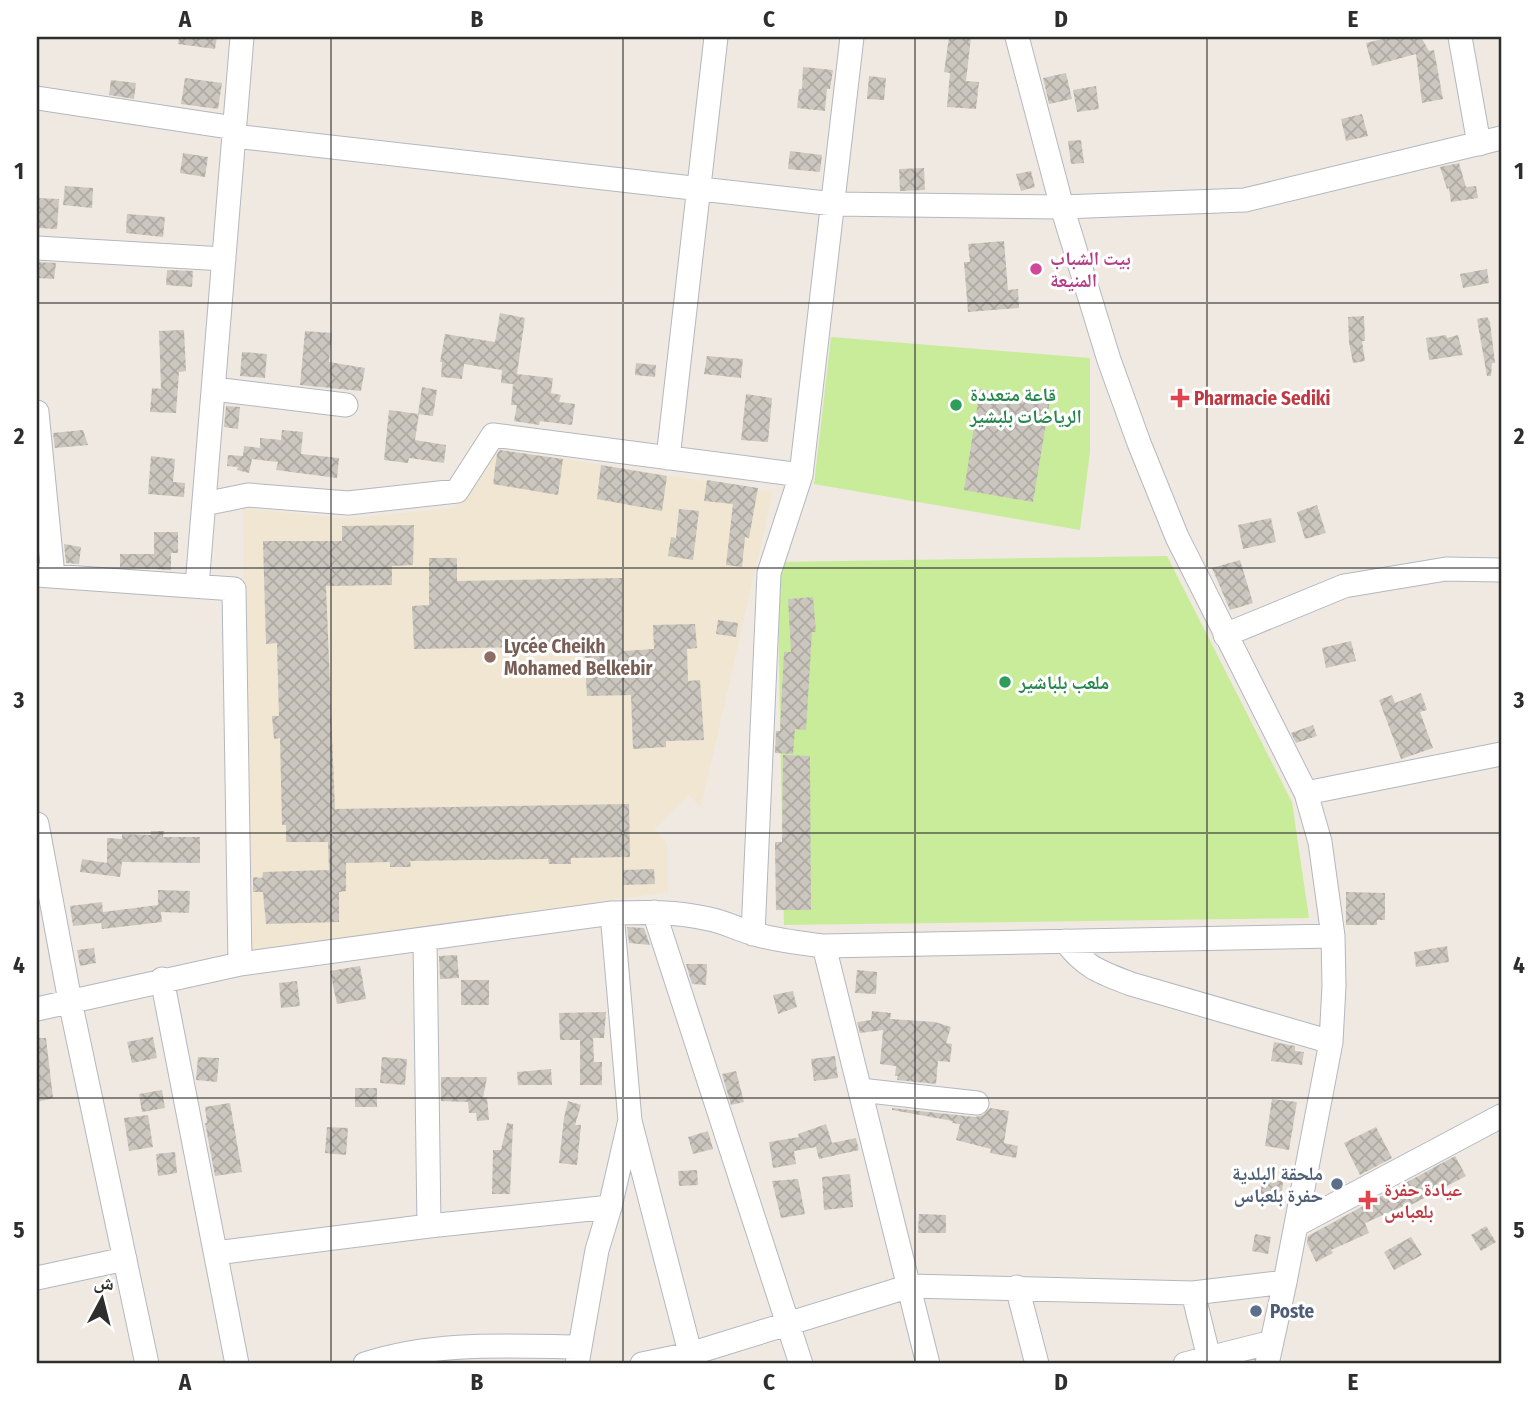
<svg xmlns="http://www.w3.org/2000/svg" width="1538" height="1401" viewBox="0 0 1538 1401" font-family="'Fira Sans Condensed','Noto Naskh Arabic',sans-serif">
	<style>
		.education { fill: #f0e6d1 }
		.pitch { fill: #c9ec9a }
		.building { fill: url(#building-cross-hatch) }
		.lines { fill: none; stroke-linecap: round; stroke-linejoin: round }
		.minor-casing { stroke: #b4b7c1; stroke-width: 25 }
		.minor { stroke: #fff; stroke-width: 23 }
		.grid { fill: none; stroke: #2e2e2e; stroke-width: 2; stroke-opacity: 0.55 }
		.hotel-dot { fill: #d1479c; stroke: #fff; stroke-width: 2.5 }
		.health-dot { fill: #e0444e; stroke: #fff; stroke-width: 2.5 }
		.leisure-dot { fill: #2e9e5b; stroke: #fff; stroke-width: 2.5 }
		.education-dot { fill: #8d6e63; stroke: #fff; stroke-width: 2.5 }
		.service-dot { fill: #5c6f8a; stroke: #fff; stroke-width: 2.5 }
		.labels { text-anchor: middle; stroke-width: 6; stroke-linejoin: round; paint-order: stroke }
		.hotel-label { font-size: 19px; font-weight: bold; fill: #b23c85; stroke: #fff; text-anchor: start }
		.leisure-label { font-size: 19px; font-weight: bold; fill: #27864d; stroke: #fff; text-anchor: start }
		.health-label { font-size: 19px; font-weight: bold; fill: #be3a42; stroke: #fff; text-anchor: start }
		.education-label { font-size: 19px; font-weight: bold; fill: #785e54; stroke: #fff; text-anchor: start }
		.service-label { font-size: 19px; font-weight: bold; fill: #4e5e75; stroke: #fff; text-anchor: end }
		.neatline { fill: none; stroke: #2e2e2e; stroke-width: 2.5 }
		.grid-label { font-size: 23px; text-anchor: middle; font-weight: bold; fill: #2e2e2e }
	</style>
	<defs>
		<pattern id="building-cross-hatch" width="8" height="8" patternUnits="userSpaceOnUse" patternTransform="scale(1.75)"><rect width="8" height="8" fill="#cbc7bf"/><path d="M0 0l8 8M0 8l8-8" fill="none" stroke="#afaba4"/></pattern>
	</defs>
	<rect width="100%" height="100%" fill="#efe9e1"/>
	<path class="education" d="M494 448 773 492 701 807 689 795 654 829 668 844V892L247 952 243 508 345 519 455 508Z"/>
	<path class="pitch" d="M831 337 1090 358V452L1080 530 814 484Z
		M1167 556 1292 802 1309 918 784 925 777 562Z"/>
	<path class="building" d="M179 37H217L215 49 178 44Z
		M949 37H971L966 81 979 82 976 109 947 107 950 73 944 72Z
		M1390 37H1421L1429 51 1434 50 1443 99 1422 103 1416 54 1372 66 1366 43Z
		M803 67 833 70 830 89H827L825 111 797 108 799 89H802Z
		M1066 73 1072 99 1049 104 1043 78Z
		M869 76 886 78 884 100 867 99Z
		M185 78 222 83 218 109 181 104Z
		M111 80 136 83 134 99 109 95Z
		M1096 86 1099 109 1077 112 1073 90Z
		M1362 114 1368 136 1346 141 1341 119Z
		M1081 140 1084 163 1071 164 1068 141Z
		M790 151 822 155 820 172 788 169Z
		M183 153 208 157 205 177 180 173Z
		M1459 163 1466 187 1476 186 1478 198 1451 202 1449 188 1447 189 1440 167Z
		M924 168 925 190 900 191 899 169Z
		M1031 171 1035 187 1021 191 1016 174Z
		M65 186 93 188 92 208 63 205Z
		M37 198 59 199 57 229 37 228Z
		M127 214 165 217 163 237 126 233Z
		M1004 241 1008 290 1018 289 1019 308 968 312 964 262H970L968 244Z
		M37 262 56 263 54 279 37 278Z
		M1487 269 1489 283 1463 288 1460 274Z
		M167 270 193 271 192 287 166 285Z
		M500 313 525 318 517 374 553 378 551 393 561 395 559 402 575 404 572 425 540 421 539 425 514 421 517 405H511L513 384 501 383 502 370 464 364 462 379 441 377 442 362H440L445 334 495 342Z
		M1364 316 1365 341H1362L1365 361 1353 363 1349 342 1348 317Z
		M1487 317 1490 322 1495 363H1492L1491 376H1487L1477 319Z
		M184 330 186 371 179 372 176 413 150 412 152 388 161 389 159 331Z
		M305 331 332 333 329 362 365 368 361 391 300 385Z
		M1446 335 1447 338 1458 335 1463 355 1429 360 1426 338Z
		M242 352 267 354 265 378 240 376Z
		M707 356 743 359 741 378 704 374Z
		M636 363 656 365 655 377 635 375Z
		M422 387 437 390 433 416 418 414Z
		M980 389 1050 400 1033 502 964 490Z
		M746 394 772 398 768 442 741 440Z
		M226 406 240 407 238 429 224 427Z
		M389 410 419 414 415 440 446 445 444 463 409 458 408 463 384 460Z
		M83 430 88 445 55 448 53 433Z
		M282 430 303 432 301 454 339 458 337 478 276 470 278 462 252 459 249 473 237 470 238 467 227 466 228 455 243 456 244 446 260 448V438L281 440Z
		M500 450 563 459 558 495 493 484 497 454Z
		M151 456 175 459 173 482 185 483 184 497 148 494Z
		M601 465 667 476 662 511 597 499Z
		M707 480 758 488 749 538 745 537 742 567 726 565 733 504 704 501Z
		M1317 505 1326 533 1305 539 1297 512Z
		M679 509 699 511 693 560 668 556 671 537 676 538Z
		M1271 518 1276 542 1243 549 1238 525Z
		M414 525 413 565 392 566V585L326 586 335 809 629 804 630 857 571 858V864H549L548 859 410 861 411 867H390V862L346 863V891L339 892V922L266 924 263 892H253V877L262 878 263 872 329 870 328 842H286V825H282L280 738 274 739 272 716H279L277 643 266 644 263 541H342V526Z
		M154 532H178V553H171V570L120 567V554H154Z
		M64 544 81 547 79 564 66 563Z
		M429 558H457V581L622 578 623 651 654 649 653 625 695 624 697 648 687 649 688 681 700 680 704 740 666 741V747L633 749 631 695 587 696 584 646 414 649 412 606 429 605Z
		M1240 560 1253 603 1230 610 1212 568Z
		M813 597 816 632H812L806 730 795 729 793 754 775 753 776 731H780L784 652H791L788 599Z
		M718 620 738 623 736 637 716 634Z
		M1351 641 1356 661 1326 668 1322 648Z
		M1421 693 1427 710 1420 712 1433 748 1401 759 1379 700 1392 695 1395 703Z
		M1313 725 1317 736 1296 743 1291 733Z
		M783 755 810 756 811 910H776L775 842H782Z
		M151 831H164L163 837H200V863L122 862 120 877 80 872 82 859 107 863V838L122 839V834L151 835Z
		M654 869 655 884 623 885V870Z
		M158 890 190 891 189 913 161 912 162 922 102 929 101 923 73 926 70 906 102 902 103 912 158 905Z
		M1346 892 1385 893V920H1377V925H1346Z
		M627 927 644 928 650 945 629 943Z
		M1447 946 1449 962 1416 967 1414 952Z
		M94 948 96 963 80 966 77 950Z
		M457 955 459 978 440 979 439 956Z
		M686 964H707L706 985 692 984Z
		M360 966 366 999 337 1004 330 971Z
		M857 970 877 972 876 994 855 993Z
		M461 980H489V1005H461Z
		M297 981 300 1006 281 1008 279 983Z
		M793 991 797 1007 778 1014 773 995Z
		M872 1011 891 1013 890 1019 935 1022 951 1027 946 1043 952 1044 950 1062 938 1061 936 1084 897 1080 898 1076H895L896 1066 880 1064 883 1030 860 1033 857 1022 871 1020Z
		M606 1012 604 1038H593L594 1062H602V1085H580V1040H560L559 1013Z
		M153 1037 157 1058 132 1063 127 1042Z
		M37 1038H46L53 1098 37 1102Z
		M1274 1042 1295 1046V1051L1304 1052 1302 1065 1271 1061Z
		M835 1056 838 1078 814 1081 811 1059Z
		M198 1057 219 1058 217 1082 196 1080Z
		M382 1057 407 1059 405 1085 380 1083Z
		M551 1069 552 1085H518L517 1072Z
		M736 1071 744 1102 731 1105 722 1074Z
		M441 1077H487L483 1098 487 1097 489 1120 477 1121 476 1113H469L468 1102 441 1101Z
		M355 1088H377V1107H355Z
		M162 1090 165 1108 142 1112 139 1094Z
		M1272 1099 1297 1102 1289 1150 1265 1146Z
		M568 1101 581 1105 575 1125H581L577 1165 559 1163 564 1118Z
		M230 1103 242 1172 215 1176 205 1123H207L205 1107Z
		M892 1108 975 1117 983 1115 990 1108 1009 1111 1004 1143 1018 1146 1016 1158 990 1153 991 1149 956 1140 960 1124 952 1123 953 1121 892 1110Z
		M148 1115 153 1147 129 1151 124 1118Z
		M507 1123 513 1124 510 1194H492L493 1150H501Z
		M826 1124 832 1143 856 1138 859 1150 819 1159 816 1147 794 1151 796 1164 773 1168 769 1142 799 1137 798 1134Z
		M327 1127 348 1128 346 1155 325 1153Z
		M1376 1127 1392 1158 1360 1175 1344 1143Z
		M708 1131 713 1149 693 1154 688 1137Z
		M175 1152 177 1173 158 1176 156 1154Z
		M1455 1156 1466 1176 1407 1207 1406 1205 1365 1223 1369 1233 1331 1250 1333 1253 1316 1262 1307 1243 1308 1236Z
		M697 1170 698 1185 679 1186 678 1171Z
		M850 1174 853 1207 824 1210 822 1177Z
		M798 1179 805 1214 781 1218 772 1181Z
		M1262 1180 1283 1181 1281 1202 1260 1200Z
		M919 1214 946 1215V1233H918Z
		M1486 1226 1496 1242 1481 1251 1471 1235Z
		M1255 1234 1271 1237 1268 1254 1252 1251Z
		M1411 1237 1422 1255 1394 1270 1384 1252Z"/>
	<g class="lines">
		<g class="minor-casing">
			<path id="minor" d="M1017 37 1062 207 1109 360 1139 443 1177 537 1306 793 1320 842 1333 936 1334 986 1331 1042 1285 1282 1267 1364
				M1460 37 1479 144
				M37 98 235 128
				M234 136 834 204 1062 207 1245 200 1501 138
				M37 248 224 259
				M214 389 346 405
				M37 412 53 576
				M668 458 716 37
				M204 504 248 495 348 503 457 491 493 435 801 475
				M37 575 234 589 240 964
				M197 586 242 37
				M1225 635 1344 586 1446 569 1501 570
				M1306 793 1501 754
				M37 824 70 1001 147 1364
				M654 912 801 1364
				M612 913 630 1121 693 1364
				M753 934 769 573 801 475 852 37
				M425 939 429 1226
				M1065 941C1086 968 1100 972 1131 984L1331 1042
				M824 946 928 1364
				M162 979 237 1364
				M37 1009 240 964 612 913C645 912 676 911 709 919 725 922 739 930 755 934 778 941 801 943 824 946L1333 936
				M860 1090 977 1103
				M1296 1225 1501 1116
				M216 1253 429 1226 610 1207
				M37 1278 125 1259
				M1017 1287 1037 1364
				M1193 1293 1209 1358
				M365 1364C435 1341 508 1346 580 1347
				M577 1364 597 1250 610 1207 629 1124
				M642 1364 690 1354 910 1286 1193 1293 1285 1282
				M1185 1364 1272 1342"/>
		</g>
		<use href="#minor" class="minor"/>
	</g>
	<path class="grid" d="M331 37V1364M623 37V1364M915 37V1364M1207 37V1364M37 303H1501M37 568H1501M37 833H1501M37 1098H1501"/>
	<circle class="hotel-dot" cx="1036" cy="269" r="7"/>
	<g class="health-dot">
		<path d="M1176.5 387.5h7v7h7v7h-7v7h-7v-7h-7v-7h7z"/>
		<path d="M1364.5 1189.5h7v7h7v7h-7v7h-7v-7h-7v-7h7z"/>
	</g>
	<g class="leisure-dot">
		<circle cx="956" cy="405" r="7"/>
		<circle cx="1005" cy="682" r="7"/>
	</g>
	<circle class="education-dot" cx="490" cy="657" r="7"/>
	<g class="service-dot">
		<circle cx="1337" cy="1184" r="7"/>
		<circle cx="1256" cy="1311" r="7"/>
	</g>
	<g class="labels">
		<g class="hotel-label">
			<text x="1050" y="265">بيت الشباب<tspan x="1050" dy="22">المنيعة</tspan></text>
		</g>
		<g class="leisure-label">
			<text x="970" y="401">قاعة متعددة<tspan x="970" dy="22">الرياضات بلبشير</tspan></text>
			<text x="1019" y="689">ملعب بلباشير</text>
		</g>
		<g class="health-label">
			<text x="1194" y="405">Pharmacie Sediki</text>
			<text x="1384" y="1196">عيادة حفرة<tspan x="1384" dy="22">بلعباس</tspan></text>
		</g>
		<g class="education-label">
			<text x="504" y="653">Lycée Cheikh<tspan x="504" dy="22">Mohamed Belkebir</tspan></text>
		</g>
		<g class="service-label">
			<text x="1323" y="1180">ملحقة البلدية<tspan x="1323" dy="22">حفرة بلعباس</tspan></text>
			<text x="1270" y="1318" text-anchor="start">Poste</text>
		</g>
	</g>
	<rect width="1538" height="1401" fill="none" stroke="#ffffff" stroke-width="77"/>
	<g transform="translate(102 1299) rotate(7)" stroke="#ffffff" stroke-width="5" paint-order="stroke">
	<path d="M0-5L12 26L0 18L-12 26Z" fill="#2e2e2e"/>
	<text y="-10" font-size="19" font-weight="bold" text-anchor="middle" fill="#2e2e2e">ش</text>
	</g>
	<rect x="38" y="38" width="1462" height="1324" class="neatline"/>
	<g class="grid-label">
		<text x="185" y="27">A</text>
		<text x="477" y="27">B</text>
		<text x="769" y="27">C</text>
		<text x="1061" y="27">D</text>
		<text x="1353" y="27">E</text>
		<text x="19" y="179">1</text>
		<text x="1519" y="179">1</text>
		<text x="19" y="444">2</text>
		<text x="1519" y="444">2</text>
		<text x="19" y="708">3</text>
		<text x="1519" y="708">3</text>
		<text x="19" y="973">4</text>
		<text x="1519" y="973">4</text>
		<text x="19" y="1238">5</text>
		<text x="1519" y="1238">5</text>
		<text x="185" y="1390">A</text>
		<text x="477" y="1390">B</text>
		<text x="769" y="1390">C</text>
		<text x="1061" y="1390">D</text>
		<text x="1353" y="1390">E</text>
	</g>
</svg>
